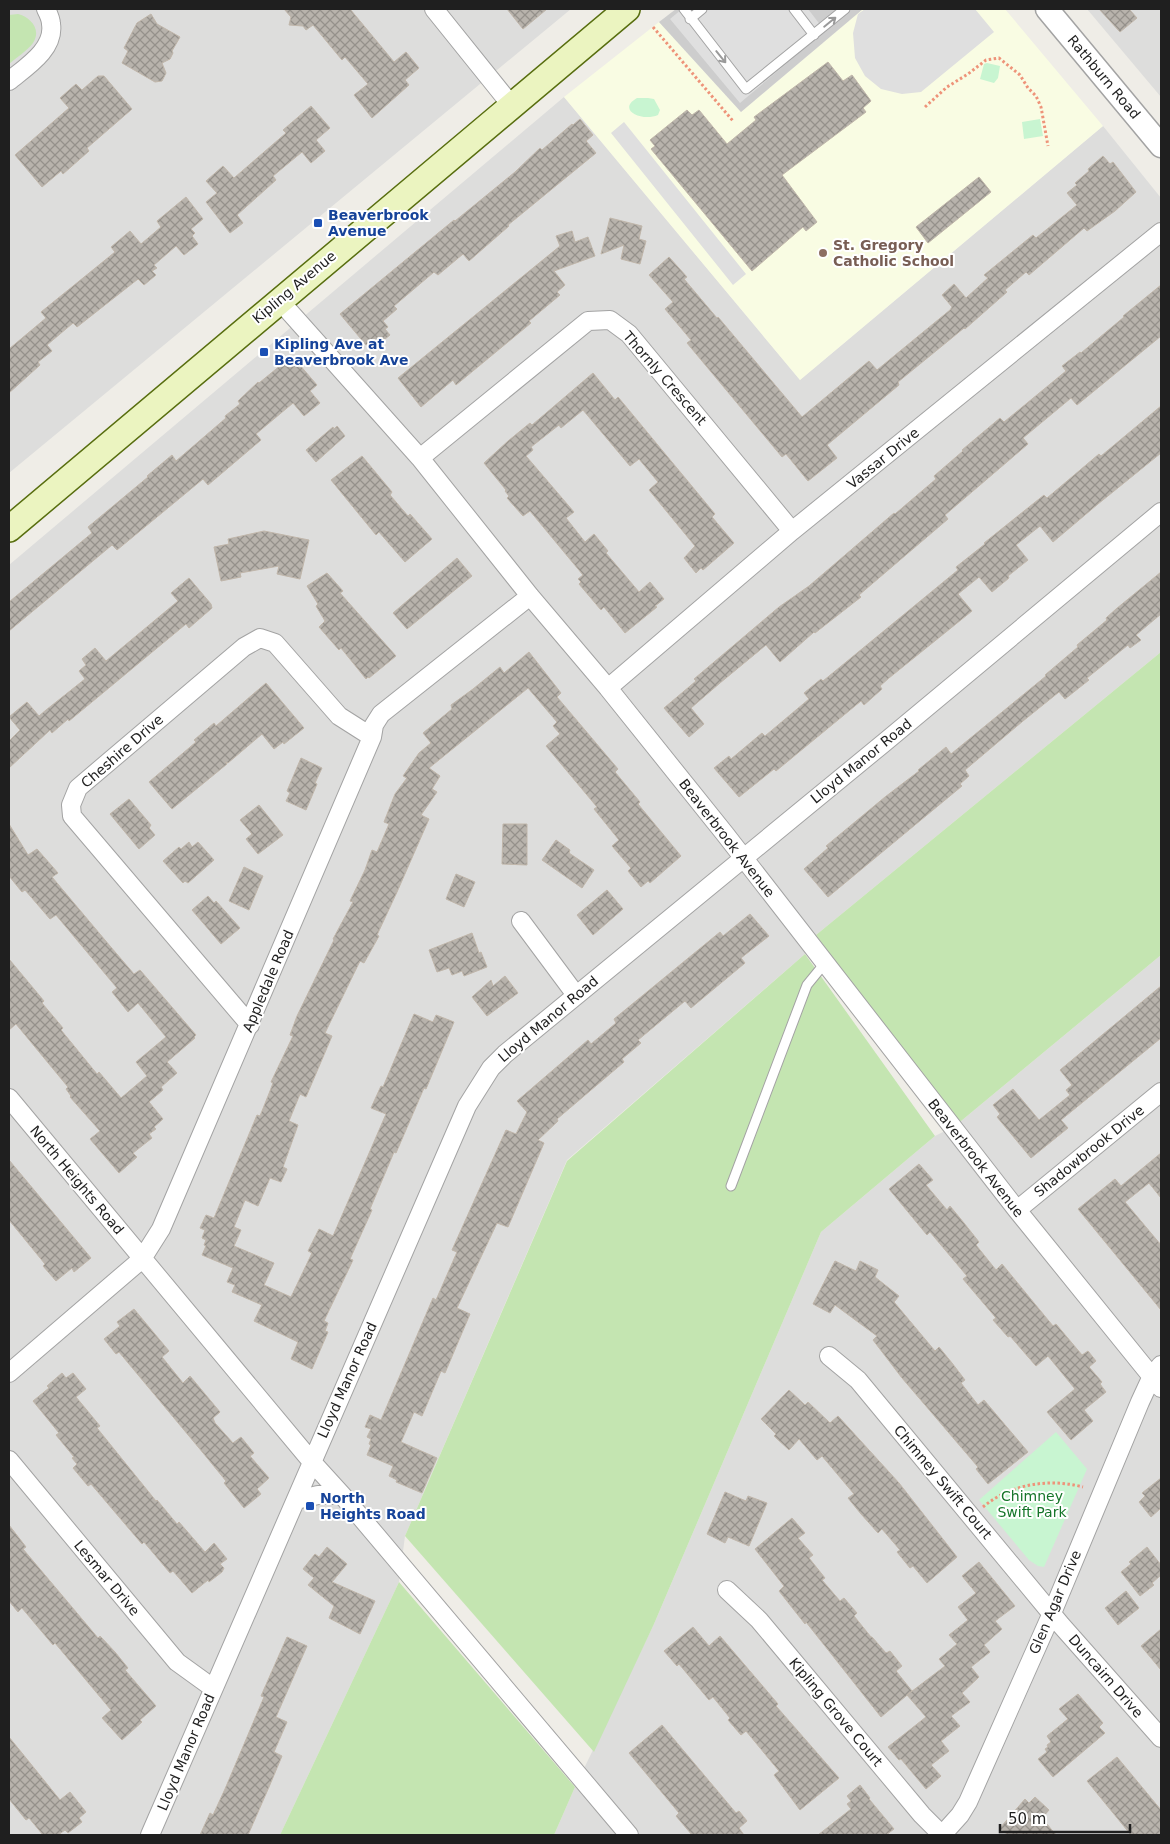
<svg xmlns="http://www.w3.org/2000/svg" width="1170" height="1844" viewBox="0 0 1170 1844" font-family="'DejaVu Sans',sans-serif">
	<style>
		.residential { fill: #dddddc }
		.education { fill: #f9fce3 }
		.religious { fill: #cdcdcd }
		.grass { fill: #c4e5b1 }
		.park { fill: #c8f5d1 }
		.parking { fill: #dfdfdf }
		.building { fill: url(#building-cross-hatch); stroke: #c0b6aa }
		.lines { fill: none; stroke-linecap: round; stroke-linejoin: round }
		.service-casing { stroke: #a3a3a3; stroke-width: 11 }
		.minor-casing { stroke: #a3a3a3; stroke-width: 20 }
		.tertiary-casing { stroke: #a3a3a3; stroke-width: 25 }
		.secondary-casing { stroke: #586e0f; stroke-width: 28 }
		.path { stroke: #ee9379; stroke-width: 3; stroke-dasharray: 2.5 2.5; stroke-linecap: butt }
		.service { stroke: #fff; stroke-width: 9 }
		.minor { stroke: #fff; stroke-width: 18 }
		.tertiary { stroke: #fff; stroke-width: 22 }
		.secondary { stroke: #ebf4c0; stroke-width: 25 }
		.oneway { stroke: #9a9a9a }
		.transit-dot { fill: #1a4fb4; stroke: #fff; stroke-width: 2 }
		.education-dot { fill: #8d6e63; stroke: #fff; stroke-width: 2 }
		.labels { text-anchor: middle; stroke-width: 4; stroke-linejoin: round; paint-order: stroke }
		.street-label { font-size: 14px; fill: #1f1f1f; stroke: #fff }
		.transit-label { font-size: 14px; font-weight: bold; fill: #164399; stroke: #fff; text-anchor: start }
		.education-label { font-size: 14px; font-weight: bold; fill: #785e54; stroke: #fff; text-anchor: start }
		.park-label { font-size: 14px; fill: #157529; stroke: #fff }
	</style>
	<defs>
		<pattern id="building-cross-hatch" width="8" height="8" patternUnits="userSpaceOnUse" patternTransform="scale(1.25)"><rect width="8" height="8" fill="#b8b3ac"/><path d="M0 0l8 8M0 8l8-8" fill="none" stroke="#95918b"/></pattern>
	</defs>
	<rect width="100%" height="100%" fill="#efede7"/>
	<path class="residential" d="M9 9H571L9 473Z
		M1087 9H1161V97Z
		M564 97 800 380 1103 126 1161 198V652L816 935 805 954 567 1160 405 1536 399 1582 280 1835H9V565Z
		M1161 955V1835H554L575 1787 654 1624 821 1232 935 1136 955 1126Z"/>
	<path class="education" d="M863 9H1005L1103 126 800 380 564 97 659 22 741 112Z"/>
	<path class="religious" d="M676 9H863L741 112 659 22Z"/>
	<path class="grass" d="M18 14C30 17 42 29 33 43 27 51 16 58 9 64V15Z
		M1161 652V955L955 1126 816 935Z
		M805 954 935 1136 821 1232 654 1624 594 1752 405 1536 567 1161Z
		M399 1582 575 1787 554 1835H280Z"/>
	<path class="park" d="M987 63 1000 66 998 78 994 83 980 79 984 64Z
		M637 98H648L654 99 660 110 658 115C642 122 616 110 637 98Z
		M1040 119 1043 136 1024 139 1022 122Z
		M1056 1432 1087 1469 1044 1567 1038 1566 1029 1560 979 1500Z"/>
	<path class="parking" d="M682 9H808L825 31 740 103 670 19Z
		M865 9H975L994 32 921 92 902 94 881 89 865 76 855 58 853 33 858 14Z
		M624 122 746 274 733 285 611 133Z"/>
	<path class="building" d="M284 9H350L394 62 406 52 419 68 405 80 409 85 372 118 354 95 368 84 345 57 342 60 313 25 306 30 303 26 289 25 291 17Z
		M507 9H547L523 29Z
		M1099 9H1129L1137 18 1120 32Z
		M151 14 157 24 180 37 172 51 173 53 170 59 162 63 166 73 162 81 155 82 122 63 128 51 124 48 137 23Z
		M828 62 843 81 852 75 871 101 863 108 866 112 782 175 817 222 806 231 803 227 752 271 651 149 655 146 650 140 687 110 692 115 699 110 727 144 756 120 754 117Z
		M98 76H104L132 109 87 148 89 151 63 174 61 171 42 187 15 155 69 108 60 98 76 84 82 90Z
		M311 106 330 128 316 140 325 151 311 163 302 152 273 176 276 180 237 215 243 223 230 233 206 202 217 193 206 181 223 166 234 178 286 133 283 130Z
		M580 119 593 135 586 141 596 153 508 225 509 226 469 261 463 254 438 275 434 272 394 306 397 309 383 321 388 327 385 329 390 335 374 348 369 343 366 345 340 314 454 220 455 221 515 172 540 148 542 150 572 124 573 125Z
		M1103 156 1110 164 1113 162 1136 192 1115 211 1087 231 1084 228 1029 275 1026 272 1005 290 1007 292 965 329 964 328 898 382 899 385 827 445 837 458 808 481 786 454 782 457 687 343 691 340 665 309 673 302 649 275 669 257 687 277 684 279 717 318 718 317 802 417 869 361 877 370 950 310 952 307 942 295 954 284 966 298 988 278 984 275 1033 235 1036 238 1077 205 1067 193 1077 185 1075 183 1089 171 1088 169Z
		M979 177 991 192 928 243 916 227Z
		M186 197 203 219 191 229 195 233 192 236 198 244 184 255 176 246 154 265 157 268 152 271 156 275 144 285 138 279 77 327 73 323 47 345 52 351 38 362 40 365 9 393V349L46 318 41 312 115 252 111 247 130 231 141 244 161 227 157 221Z
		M610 218 642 226 639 239 646 241 640 264 621 259 624 245 601 254Z
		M572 231 575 242 588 237 595 256 554 271 565 285 557 292 560 295 529 321 531 323 456 385 453 380 421 407 398 378 560 246 556 236Z
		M1161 285V336L1077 405 1071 398 1023 438 1028 444 945 515 948 519 859 595 861 597 815 633 814 632 780 662 766 645 720 683 691 708 704 724 689 737 682 729 664 708 696 681 694 679 779 607 809 586 894 513 895 514 936 479 934 476 963 451 962 450 1000 418 1004 422 1066 371 1062 366 1080 352 1081 353 1124 317 1123 316Z
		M292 356 317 385 310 391 320 403 304 416 293 403 256 434 261 440 208 485 203 479 117 550 112 545 9 631V602L92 533 88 527 148 477 147 476 172 455 176 461 226 418 225 416 240 404 238 401 258 382 259 383Z
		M593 373 615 400 618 397 715 514 712 517 734 543 703 570 701 568 696 573 684 558 695 546 649 490 658 482 639 459 630 466 583 410 561 428 559 425 531 447 533 450 526 456 574 512 566 518 585 542 594 534 608 551 606 553 639 592 650 582 664 599 655 606 657 607 625 633 604 607 601 610 579 584 581 582 578 579 583 575 530 511 523 516 507 498 509 496 505 491 506 490 484 463 508 441 530 423 532 425Z
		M1161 406V453L1098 504 1053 542 1040 526 1016 545 1028 560 1008 576 1009 578 992 592 979 577 958 594 972 611 889 678 880 686 882 689 864 705 861 701 776 771 774 769 739 797 714 768 729 756 731 759 762 733 765 736 809 699 804 693 821 679 823 681 958 570 956 567 985 544 984 543 1044 495 1047 498 1099 454 1101 456Z
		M337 426 345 436 316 462 306 450 333 427 334 429Z
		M362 456 392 492 390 495 408 516 410 514 432 539 405 562 379 532 376 535 331 480Z
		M264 531 309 540 300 579 277 574 279 566 240 573 241 577 221 581 214 547 229 544 228 539Z
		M457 558 472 576 407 629 393 613Z
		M1161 572V614L1136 635 1141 640 1130 648 1128 645 1087 678 1089 680 1065 699 1059 692 1023 721 965 770 969 776 960 784 962 786 828 897 804 869 828 848 826 846 885 797 919 771 918 770 946 747 951 754 1046 676 1045 675 1078 647 1077 645 1107 620 1106 618 1116 609Z
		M327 573 343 591 340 593 396 656 369 678 368 677 366 679 341 648 339 650 319 627 325 621 316 606 318 604 307 586Z
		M189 578 211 604 212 608 189 628 186 624 69 721 68 719 52 733 50 730 9 768V741L20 730 9 717 27 702 39 716 46 710 85 679 79 671 86 665 82 659 95 648 106 661 178 601 171 593Z
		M529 652 561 693 557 697 618 769 615 772 640 802 638 804 681 856 650 883 648 881 641 887 628 871 631 868 612 846 619 840 594 809 597 807 546 746 560 734 553 726 557 722 528 688 429 768 440 776 432 789 437 792 421 815 429 819 397 892 377 935 379 936 364 963 360 961 325 1033 332 1036 306 1097 300 1094 289 1121 298 1125 283 1167 287 1169 281 1182 270 1178 258 1206 245 1200 234 1227 241 1230 234 1246 274 1263 264 1285 291 1297 312 1253 308 1251 319 1229 333 1236 370 1151 386 1114 371 1108 381 1086 383 1087 414 1014 433 1022 436 1015 454 1022 426 1089 424 1088 396 1153 394 1152 370 1209 372 1210 350 1259 353 1260 324 1321 328 1323 325 1331 328 1332 312 1369 291 1359 298 1342 254 1321 262 1305 232 1292 235 1285 227 1282 233 1268 202 1255 206 1246 204 1245 206 1240 202 1238 205 1230 200 1228 206 1215 214 1218 257 1115 260 1116 270 1091 273 1083 271 1082 293 1036 290 1035 297 1016 334 940 333 939 353 902 350 901 365 870 372 850 377 852 389 824 384 822 395 794 407 778 403 776 419 753 431 743 423 733 452 709 451 705 473 689 500 667 504 673Z
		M266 683 304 728 284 744 283 742 274 749 262 734 228 763 225 762 227 764 172 809 149 782 196 742 194 740 214 723 216 726Z
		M301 758 322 768 315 783 317 784 306 810 286 801 290 793 287 791Z
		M129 799 151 825 149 828 155 835 139 849 110 814Z
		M259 805 283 835 258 854 246 839 252 834 240 820Z
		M9 824 28 855 37 849 58 873 52 877 110 946 134 974 140 970 196 1035 194 1037 195 1038 167 1062 177 1073 161 1087 163 1090 149 1102 163 1119 154 1127 156 1129 149 1134 152 1138 133 1153 137 1157 119 1173 90 1139 100 1131 70 1097 71 1096 66 1089 68 1087 16 1024 9 1030V959L44 1001 42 1003 63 1028 61 1030 97 1074 99 1072 121 1098 147 1076 136 1062 166 1037 138 1003 128 1012 112 992 117 988 56 915 50 919 25 890 22 892 9 876Z
		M503 824H527V865L502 864Z
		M556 840 570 850 569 853 594 870 582 888 542 860Z
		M189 842 192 847 198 842 214 860 188 883 185 881 183 883 163 861 179 847 181 849Z
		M244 867 263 876 249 910 229 901Z
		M456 874 475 882 464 907 446 899Z
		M607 890 623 909 593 935 577 915Z
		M208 896 214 903 216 901 240 928 221 944 192 910Z
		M750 914 769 936 741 958 745 963 691 1008 685 1001 638 1040 641 1043 622 1059 624 1062 557 1119 558 1121 538 1140 544 1143 508 1227 497 1223 457 1308 470 1314 445 1373 441 1371 422 1416 414 1412 401 1442 437 1458 422 1493 396 1482 397 1480 389 1476 393 1466 367 1455 371 1445 369 1444 371 1439 367 1437 371 1429 365 1427 370 1415 381 1420 433 1298 436 1300 457 1252 452 1250 506 1130 516 1134 527 1112 517 1101 588 1040 591 1044 616 1023 614 1019 720 932 723 936Z
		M472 933 479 953 481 952 487 967 464 976 462 971 452 975 449 968 437 972 429 950Z
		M505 976 518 993 487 1016 472 997 491 980 493 986Z
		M1161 986V1038L1061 1120 1068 1128 1031 1158 997 1117 1000 1114 993 1105 1013 1089 1039 1120 1070 1095 1066 1090 1072 1085 1060 1070Z
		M1161 1153V1198L1149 1183 1125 1202 1161 1245V1310L1078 1209 1115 1179 1121 1186Z
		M9 1160 91 1258 74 1272 72 1268 56 1281 43 1266 45 1264 9 1220Z
		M919 1164 933 1180 926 1185 947 1210 950 1206 964 1223 979 1242 976 1245 996 1270 1002 1264 1053 1326 1056 1324 1082 1355 1088 1351 1096 1361 1089 1367 1102 1382 1100 1384 1106 1392 1084 1410 1093 1421 1071 1440 1047 1412 1075 1389 1048 1356 1036 1366 1010 1336 1008 1337 993 1320 996 1318 963 1279 967 1276 930 1232 927 1235 889 1189Z
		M835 1261 856 1271 860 1261 878 1270 875 1277 899 1296 894 1302 935 1351 939 1347 952 1363 965 1380 961 1383 978 1405 984 1400 1028 1452 988 1484 976 1469 978 1467 902 1378 873 1340 877 1336 835 1305 830 1313 813 1304Z
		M134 1309 169 1351 162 1357 183 1383 190 1376 220 1412 213 1418 215 1423 233 1443 241 1437 254 1453 250 1456 269 1478 257 1489 261 1494 244 1508 224 1483 226 1481 199 1448 119 1352 116 1354 104 1339 120 1326 117 1322Z
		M62 1373 66 1378 73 1373 86 1389 76 1397 100 1426 97 1428 156 1501 157 1500 177 1524 179 1522 205 1552 214 1543 227 1559 220 1564 224 1568 222 1572 209 1582 208 1580 192 1593 173 1571 170 1573 144 1542 142 1544 91 1484 88 1486 73 1468 77 1464 72 1458 74 1457 56 1435 59 1433 33 1401 49 1388 47 1386Z
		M789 1390 805 1405 808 1402 830 1423 838 1416 899 1483 957 1557 927 1583 913 1566 910 1568 897 1552 900 1550 882 1529 878 1533 861 1514 848 1498 854 1494 822 1456 817 1460 799 1439 789 1450 774 1436 776 1434 761 1419Z
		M1161 1478V1508L1151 1517 1139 1502 1145 1496 1142 1493Z
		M725 1492 746 1501 748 1496 767 1503 749 1546 728 1537 725 1543 707 1534Z
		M792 1518 805 1533 798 1538 813 1555 809 1558 825 1578 822 1580 840 1601 844 1598 857 1613 854 1616 871 1637H872L886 1653 890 1651 902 1666 896 1671 912 1691 881 1717 806 1622 805 1624 779 1591 784 1586 755 1549Z
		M9 1525 26 1547 23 1549 98 1638 100 1636 115 1652 128 1668 125 1670 156 1706 140 1720 142 1722 122 1740 102 1718 111 1710 55 1643 53 1645 22 1608 18 1612 9 1601Z
		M327 1547 347 1564 332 1582 375 1601 360 1634 329 1618 334 1606 308 1585 314 1578 303 1569 315 1554 319 1557Z
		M1147 1547 1161 1565V1575L1152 1583 1154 1585 1140 1596 1121 1572 1131 1564 1129 1562Z
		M979 1562 1015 1606 995 1621 1002 1629 984 1645 990 1652 971 1667 979 1677 962 1693 970 1702 951 1716 960 1726 941 1741 949 1751 931 1765 941 1776 926 1789 901 1759 899 1760 888 1747 926 1717 907 1695 945 1666 939 1659 957 1644 949 1635 968 1620 958 1607 976 1593 962 1576Z
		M1126 1591 1139 1608 1118 1625 1105 1608Z
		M693 1627 709 1646 720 1636 778 1704 776 1706 839 1778 800 1810 774 1775 779 1771 746 1731 741 1735 728 1720 730 1718 713 1697 709 1700 679 1664 677 1666 664 1651Z
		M1161 1629V1670L1141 1646Z
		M287 1637 307 1646 276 1717 287 1722 274 1752 282 1756 269 1787 248 1835H200L210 1813 213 1815 225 1789 264 1697 261 1696Z
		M1078 1694 1103 1723 1099 1727 1105 1733 1053 1777 1038 1759 1047 1752 1045 1749 1048 1747 1047 1745 1051 1742 1047 1736 1068 1719 1059 1709Z
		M662 1725 736 1813 739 1811 747 1821 739 1828 744 1835H692L676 1816 679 1813 629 1753Z
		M9 1737 60 1800 70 1792 86 1812 79 1818 82 1822 68 1833 65 1830 58 1835H43L29 1818 26 1820 9 1799Z
		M1117 1757 1161 1810V1835H1131L1087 1781Z
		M860 1785 870 1798 869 1799 894 1829 886 1835H818L851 1809 847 1804 851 1801 847 1796Z
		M1035 1797 1049 1810 1042 1818 1056 1835H1008L1000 1828 1025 1799 1029 1803Z"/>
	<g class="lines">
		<g class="service-casing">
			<path id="service" d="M684 9 746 89 845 9
				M794 9 814 35
				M690 19 702 9
				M731 1186 807 985 825 963"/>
		</g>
		<g class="minor-casing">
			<path id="minor" d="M434 9 512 106
				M9 81C26 67 55 49 51 24 51 19 48 13 46 9
				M279 300 420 458 530 596 608 688 725 834 1017 1210 1161 1388
				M420 458 588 321 610 320 629 334 792 531
				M608 688 792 531 1161 232
				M521 921 576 995
				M250 1025 72 816 71 805 78 788 244 647 260 638 275 643 339 716 372 737
				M9 1098 312 1462 342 1495 629 1835
				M1017 1210 1161 1092
				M829 1356 858 1380 1061 1625 1161 1738
				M9 1373 142 1259 161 1229 372 737 374 725 381 714 530 596
				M9 1460 177 1662 213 1688
				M296 1500 318 1495H342
				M727 1590 759 1620 922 1815 942 1835
				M150 1835 467 1106 491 1068 505 1054 885 742 1161 512
				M942 1835 960 1815 968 1802 1052 1613 1140 1402 1152 1376 1161 1365"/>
		</g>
		<g class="tertiary-casing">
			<path id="tertiary" d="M1047 9 1161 146"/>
		</g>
		<g class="secondary-casing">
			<path id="secondary" d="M9 529 627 9"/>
		</g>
		<path class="path" d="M653 27 733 121
			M925 107 947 87 968 74 986 60 999 58 1020 75 1028 88 1036 96 1041 107 1048 146
			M983 1507C1010 1484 1049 1478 1083 1487"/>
		<use href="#service" class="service"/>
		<use href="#minor" class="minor"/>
		<use href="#tertiary" class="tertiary"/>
		<use href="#secondary" class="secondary"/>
	</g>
	<defs><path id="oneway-shaft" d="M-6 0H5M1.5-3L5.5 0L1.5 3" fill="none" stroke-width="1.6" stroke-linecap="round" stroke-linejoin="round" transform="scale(1.25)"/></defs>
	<g class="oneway">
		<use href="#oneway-shaft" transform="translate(830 22) rotate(-39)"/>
		<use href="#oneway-shaft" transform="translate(721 57) rotate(51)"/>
	</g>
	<g class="transit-dot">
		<rect x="313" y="218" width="10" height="10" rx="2.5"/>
		<rect x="259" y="347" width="10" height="10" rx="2.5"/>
		<rect x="305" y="1501" width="10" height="10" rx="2.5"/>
	</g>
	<circle class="education-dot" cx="823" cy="253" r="5"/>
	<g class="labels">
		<g class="street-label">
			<text transform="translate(1104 77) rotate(50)" y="5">Rathburn Road</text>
			<text transform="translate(294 287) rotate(-40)" y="5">Kipling Avenue</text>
			<text transform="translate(665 378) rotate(49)" y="5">Thornly Crescent</text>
			<text transform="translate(883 458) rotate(-39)" y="5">Vassar Drive</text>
			<text transform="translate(122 751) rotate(-41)" y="5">Cheshire Drive</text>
			<text transform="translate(861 761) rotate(-39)" y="5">Lloyd Manor Road</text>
			<text transform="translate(727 838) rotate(52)" y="5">Beaverbrook Avenue</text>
			<text transform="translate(268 981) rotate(-67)" y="5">Appledale Road</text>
			<text transform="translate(548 1019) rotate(-40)" y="5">Lloyd Manor Road</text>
			<text transform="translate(1089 1151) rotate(-39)" y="5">Shadowbrook Drive</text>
			<text transform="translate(976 1158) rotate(52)" y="5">Beaverbrook Avenue</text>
			<text transform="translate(77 1180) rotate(50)" y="5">North Heights Road</text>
			<text transform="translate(347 1380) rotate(-66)" y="5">Lloyd Manor Road</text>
			<text transform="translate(943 1482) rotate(50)" y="5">Chimney Swift Court</text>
			<text transform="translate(107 1578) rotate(50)" y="5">Lesmar Drive</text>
			<text transform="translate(1055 1602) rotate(-67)" y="5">Glen Agar Drive</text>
			<text transform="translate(1106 1676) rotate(49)" y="5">Duncairn Drive</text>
			<text transform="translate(836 1712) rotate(50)" y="5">Kipling Grove Court</text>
			<text transform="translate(186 1752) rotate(-67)" y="5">Lloyd Manor Road</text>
		</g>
		<g class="transit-label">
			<text x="328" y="220">Beaverbrook<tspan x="328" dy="16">Avenue</tspan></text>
			<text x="274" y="349">Kipling Ave at<tspan x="274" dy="16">Beaverbrook Ave</tspan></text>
			<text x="320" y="1503">North<tspan x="320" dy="16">Heights Road</tspan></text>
		</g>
		<g class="education-label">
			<text x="833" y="250">St. Gregory<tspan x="833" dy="16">Catholic School</tspan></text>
		</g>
		<g class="park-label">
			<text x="1032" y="1501">Chimney<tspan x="1032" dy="16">Swift Park</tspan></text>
		</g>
	</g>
	<rect width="1170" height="1844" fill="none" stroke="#1f1f1f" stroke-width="20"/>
	<path d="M1000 1824v8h130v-8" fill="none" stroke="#1f1f1f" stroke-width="2.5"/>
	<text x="1008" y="1824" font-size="15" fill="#1f1f1f" stroke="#ffffff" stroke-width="4" paint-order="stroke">50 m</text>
</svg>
